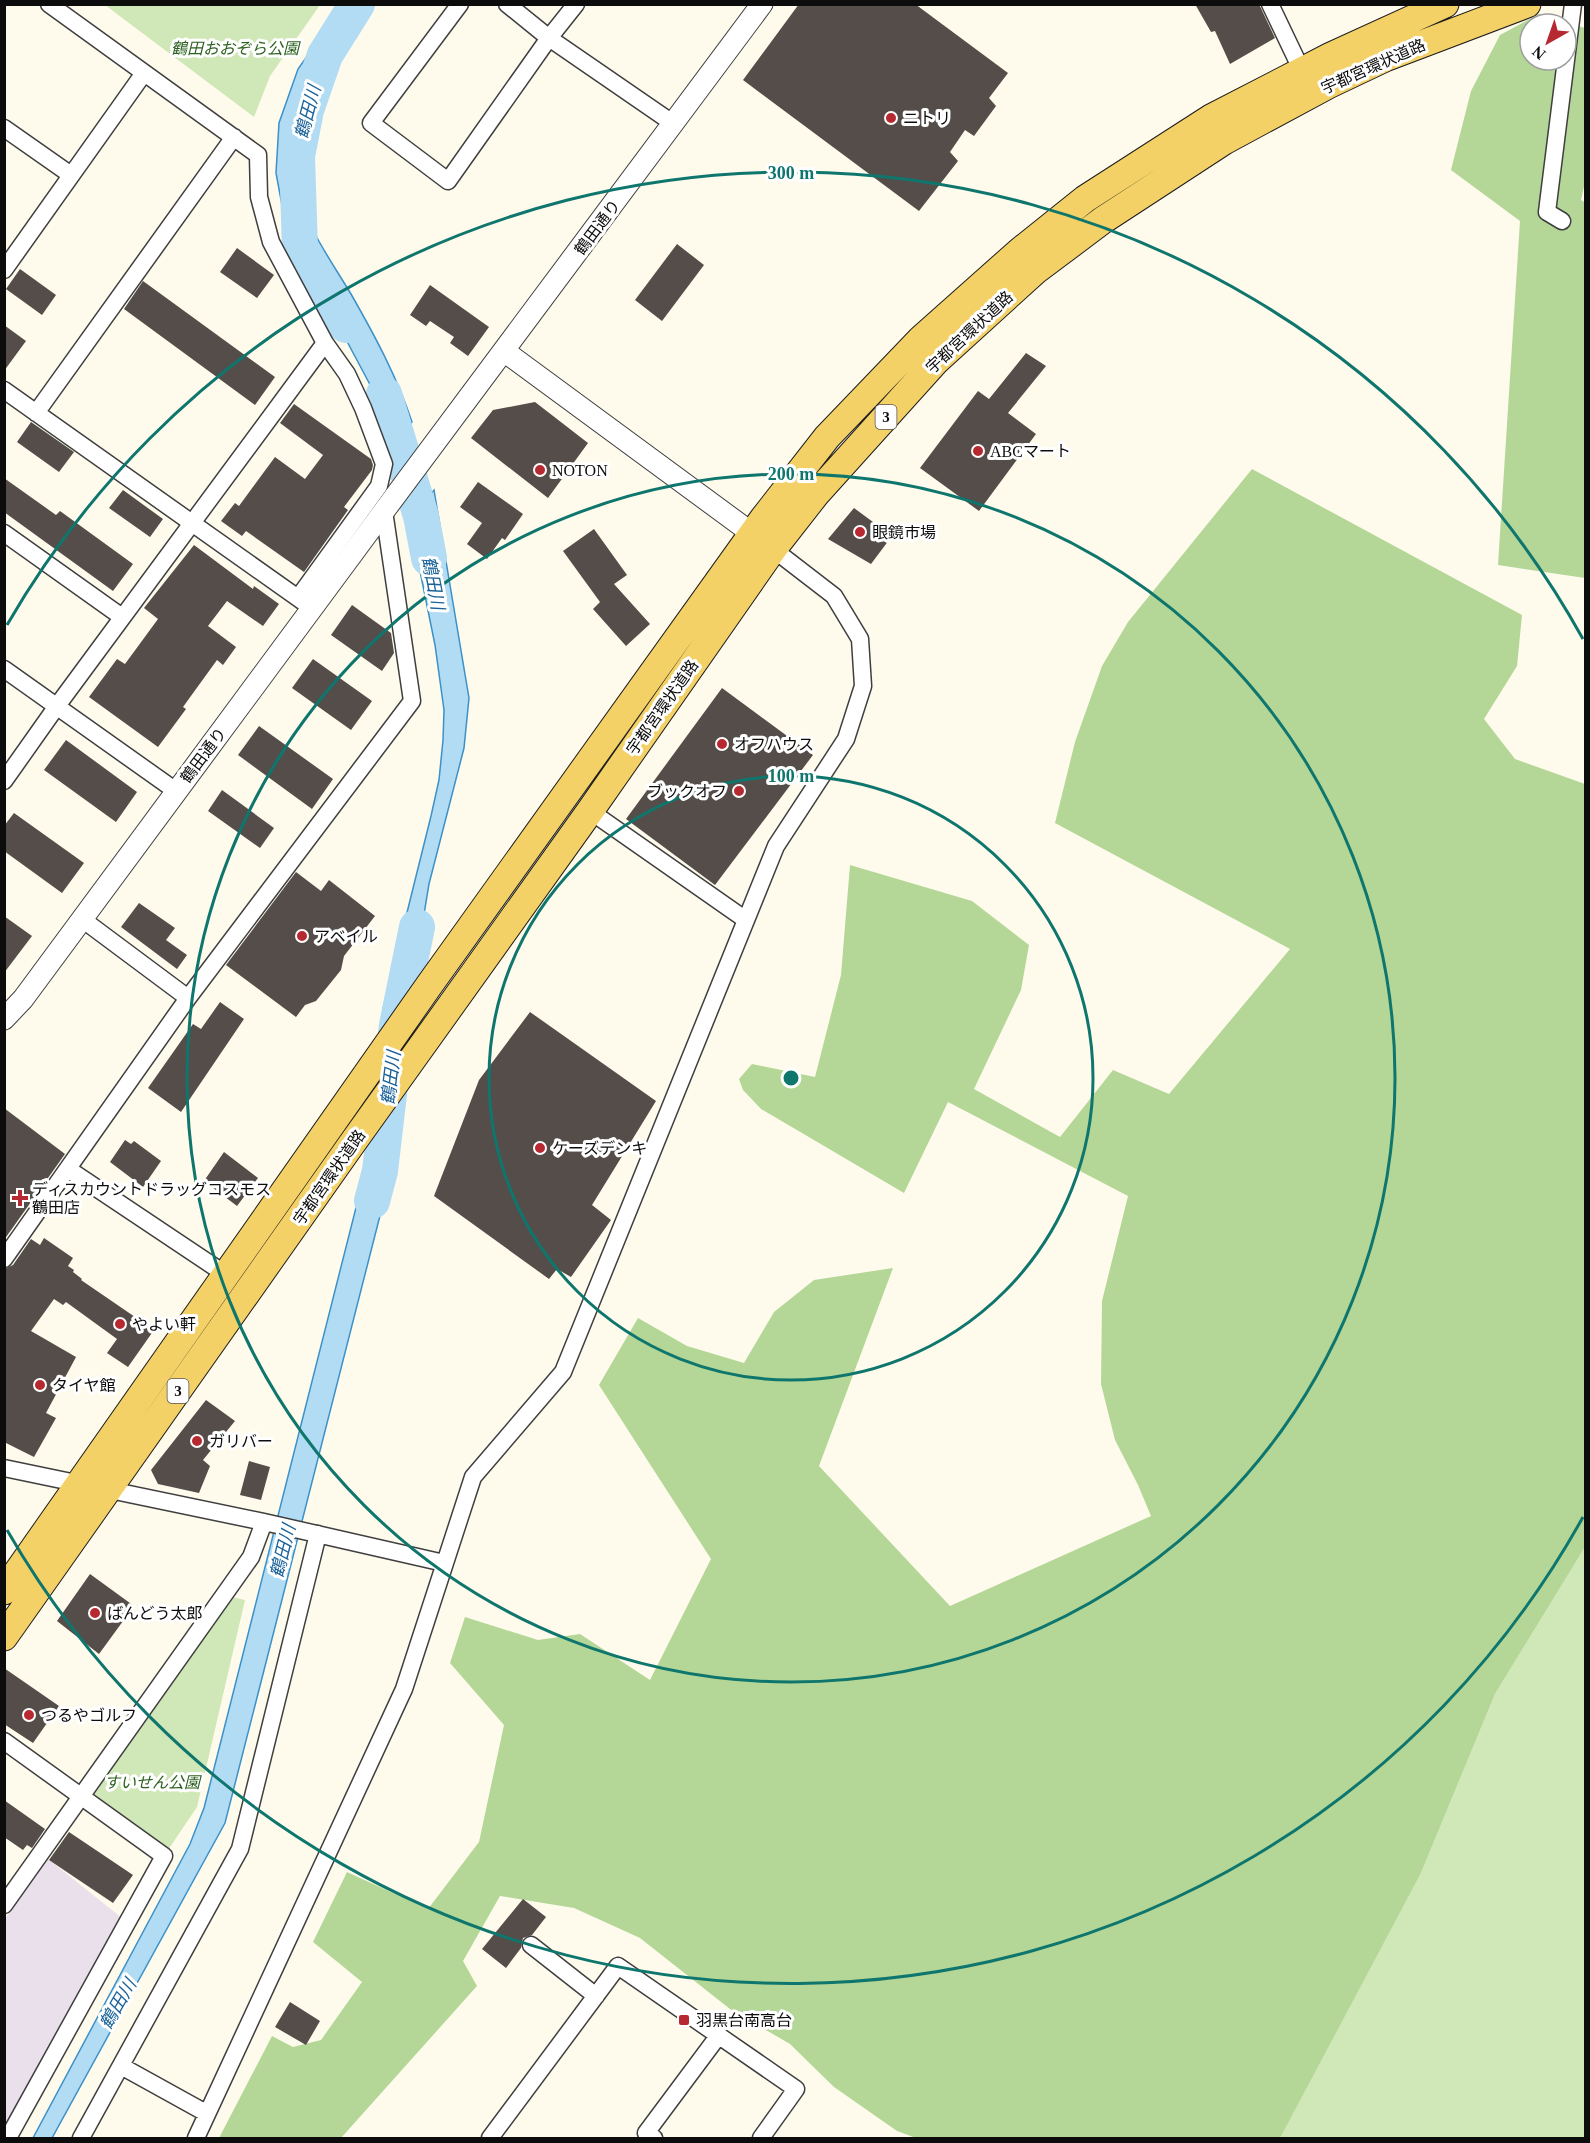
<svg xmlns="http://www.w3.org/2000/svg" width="1590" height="2143" viewBox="0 0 1590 2143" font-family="'Times New Roman','Noto Sans JP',serif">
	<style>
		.industrial { fill: #eae0eb }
		.green { fill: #d0e7b7 }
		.forest { fill: #b4d797; fill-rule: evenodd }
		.water { fill: #b2dbf4; stroke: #3c91c8; stroke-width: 1.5 }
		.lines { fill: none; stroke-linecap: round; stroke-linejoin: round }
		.river { stroke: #b2dbf4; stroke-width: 36 }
		.building { fill: #544d49 }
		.minor-casing { stroke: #3f3f3f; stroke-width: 19 }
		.tertiary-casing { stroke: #3f3f3f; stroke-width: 23 }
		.primary-casing { stroke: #1d1d1d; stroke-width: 29 }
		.minor { stroke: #fff; stroke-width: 16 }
		.tertiary { stroke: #fff; stroke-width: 21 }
		.primary { stroke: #f4d166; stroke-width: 27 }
		.ring { fill: none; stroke: #0f766e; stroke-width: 3 }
		.poi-dot { fill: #b72931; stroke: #fff; stroke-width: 2 }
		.labels { text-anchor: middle; stroke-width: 6; stroke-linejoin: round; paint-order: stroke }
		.shield { fill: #fff; stroke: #555; stroke-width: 1.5 }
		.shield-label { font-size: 15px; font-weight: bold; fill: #0c0c0c }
		.park-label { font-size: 16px; font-style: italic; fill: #2d611f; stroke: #fff }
		.street-label { font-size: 16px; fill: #0c0c0c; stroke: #fff }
		.poi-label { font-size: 16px; fill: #0c0c0c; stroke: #fff; text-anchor: start }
		.water-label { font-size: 18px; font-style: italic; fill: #1a6299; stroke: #fff }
		.centre { fill: #0f766e; stroke: #fff; stroke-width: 3 }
		.ring-label { font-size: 18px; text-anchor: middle; font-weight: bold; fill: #0f766e; stroke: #fff; stroke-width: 6; stroke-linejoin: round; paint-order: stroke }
	</style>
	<rect width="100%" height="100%" fill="#fefbec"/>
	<path class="industrial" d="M48 1859 122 1918 5 2128V1919Z"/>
	<path class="green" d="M105 5H320L270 76 254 117Z
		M1585 1547V2138H1278L1421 1873 1495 1694Z
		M224 1595 245 1600 197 1807 164 1856 82 1796Z"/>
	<path class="forest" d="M1539 14 1585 28 1586 178 1581 200 1586 203 1585 578 1498 565 1520 221 1451 170 1471 91 1500 35ZM1530 24H1566V60H1530Z
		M1252 469 1522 615 1517 666 1484 719 1515 759 1585 784V1547L1495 1694 1421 1873 1281 2136 1278 2138H916L897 2131 834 2087 790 2044 730 2009 640 1938 574 1908 500 1896 463 1961 477 1986 341 2138H219L272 2036 293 2047 321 2040 362 1982 313 1942 347 1872 428 1909 479 1842 504 1725 450 1663 465 1617 538 1640 580 1634 650 1680 711 1559 599 1385 638 1318 687 1346 744 1363 774 1312 814 1280 893 1268 819 1466 950 1606 1151 1516 1138 1485 1115 1440 1101 1384 1102 1301 1128 1196 948 1102 904 1193 761 1109 743 1090 739 1079 752 1064 815 1077 841 975 850 865 972 901 1029 945 1021 990 974 1089 1060 1137 1113 1070 1169 1094 1290 949 1055 823 1075 742 1102 666 1128 622Z"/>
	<path class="water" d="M347 5H360C349 20 324 47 317 64 306 90 291 152 295 180 302 221 330 259 351 294 375 336 397 377 412 422L395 443 383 409 286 227 276 173 279 123 298 69 325 31Z
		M434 490 469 698 464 748 429 884 416 963 383 1009 431 816 439 780 443 740 444 710 435 645 410 522Z
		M391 1141 385 1196 225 1823 52 2138H33L190 1844 204 1808 364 1176Z"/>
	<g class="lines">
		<path class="river" d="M346 325 309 277 300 250 297 156 306 110 325 55 357 4
			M384 394 421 516 429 558
			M372 1201 380 1171 397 1025 417 927"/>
	</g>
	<path class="building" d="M799 4H915L1008 73 989 98 996 106 974 136 965 130 950 152 958 161 919 211 743 80Z
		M1195 4H1259L1275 38 1230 64 1215 31 1211 32Z
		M677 244 704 265 662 321 635 300Z
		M237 248 274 275 257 298 220 272Z
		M20 269 56 295 42 315 6 289Z
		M143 281 275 377 255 405 124 309Z
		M430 285 489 327 468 356 450 343 454 337 430 321 426 326 410 315Z
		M4 325 26 341 4 371Z
		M1026 353 1046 366 1008 413 1036 434 979 511 920 468 978 391 989 399Z
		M535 402 588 443 548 498 471 438 493 410Z
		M294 404 371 459 373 465 372 470 344 507 348 510 304 572 246 531 242 536 221 521 235 503 239 506 275 457 305 479 323 455 280 423Z
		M31 422 74 452 59 472 17 442Z
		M4 478 56 515 60 511 133 564 113 591 4 512Z
		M478 482 523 514 505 540 502 538 487 559 467 544 482 523 460 507Z
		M123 490 163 519 150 537 109 508Z
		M854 508 892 536 871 564 828 539Z
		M594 529 627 575 614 584 650 624 626 646 593 609 600 602 563 551Z
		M194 545 253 589 254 586 279 604 263 626 227 601 208 626 236 647 223 665 217 660 183 707 186 709 158 747 89 697 117 659 125 664 158 619 144 608Z
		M352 605 391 633 394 653 382 671 331 635Z
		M313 659 372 701 351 730 292 688Z
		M722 688 813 755 715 885 626 819Z
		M259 726 333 779 312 809 238 755Z
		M66 740 137 792 116 822 44 770Z
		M222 790 274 828 260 848 208 811Z
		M14 813 84 863 62 893 4 851V826Z
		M296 872 321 891 329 880 375 916 344 956 341 970 316 1001 305 1005 296 1017 226 965Z
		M139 903 175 928 166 940 187 955 177 969 121 927Z
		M4 916 32 936 4 973Z
		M220 1002 244 1019 181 1112 148 1088 193 1024 201 1029Z
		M530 1012 656 1101 592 1205 611 1220 571 1277 557 1269 549 1279 434 1196 479 1080Z
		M4 1108 65 1154 4 1240Z
		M125 1140 131 1144 134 1141 161 1161 143 1187 110 1162Z
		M224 1152 258 1178 237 1206 204 1181Z
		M44 1238 73 1258 68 1266 74 1270 73 1272 82 1279 81 1280 154 1330 128 1367 107 1353 117 1339 66 1302 63 1305 54 1299 31 1331 76 1357 46 1413 56 1418 34 1457 4 1442V1269L13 1265 31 1239 40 1245Z
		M206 1400 235 1421 203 1460 210 1466 199 1493 158 1484 151 1470Z
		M249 1461 270 1467 261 1500 240 1495Z
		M90 1574 134 1606 99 1654 57 1621Z
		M4 1668 59 1706 33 1743 4 1724Z
		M4 1800 45 1829 32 1848 27 1845 23 1850 4 1837Z
		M69 1832 133 1875 113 1903 49 1860Z
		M523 1899 546 1917 532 1935 523 1938 521 1948 506 1968 482 1949Z
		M290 2002 320 2021 306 2045 275 2027Z"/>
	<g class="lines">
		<g class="minor-casing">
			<path id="minor" d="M460 4 371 123 448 181 549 38 576 4
				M507 4 549 38 674 124
				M1270 4 1302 71
				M4 128 71 175
				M1562 221 1547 212 1573 4
				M4 270 144 73
				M4 390 312 608
				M36 413 234 137
				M4 533 122 617
				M298 598 379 486 384 464 363 408 347 374 325 343
				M4 669 176 791
				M4 781 57 706 325 343 271 242 259 197 258 155 49 4
				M590 811 746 920
				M82 919 188 998
				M68 1169 225 1274
				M4 1259 188 998 412 701 384 511
				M4 1468 264 1522 444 1563
				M4 1741 164 1856 8 2138
				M4 1905 251 1557 264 1522
				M531 1945 596 1996
				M121 2066 206 2113
				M81 2138 240 1849 318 1534
				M196 2138 404 1689 473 1477 563 1372 776 846 846 739 863 686 860 639 834 596 773 549
				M490 2138 618 1966 796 2089 761 2138
				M654 2138 646 2133 719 2035"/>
		</g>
		<g class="tertiary-casing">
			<path id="tertiary" d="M504 351 765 543
				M4 1019 23 999 384 511 762 4"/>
		</g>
		<g class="primary-casing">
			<path id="primary" d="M4 1591 430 984 763 519 827 437 921 339 1020 251 1085 199 1211 118 1331 56 1445 4
				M4 1637 351 1145 590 811 773 549 816 494 936 361 1035 271 1103 220 1224 141 1328 85 1385 58 1527 4"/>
		</g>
		<use href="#minor" class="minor"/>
		<use href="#tertiary" class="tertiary"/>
		<use href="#primary" class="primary"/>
	</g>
	<g class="ring">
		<circle cx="791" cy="1078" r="302"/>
		<circle cx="791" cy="1078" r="604"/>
		<path d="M1583 1517A905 905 0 0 1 7 1530M7 625A905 905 0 0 1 1583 639"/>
	</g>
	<g class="poi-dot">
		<circle cx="891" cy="118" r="6"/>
		<circle cx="978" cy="451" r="6"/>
		<circle cx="540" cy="470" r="6"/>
		<circle cx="860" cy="532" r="6"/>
		<circle cx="722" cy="744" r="6"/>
		<circle cx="739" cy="791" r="6"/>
		<circle cx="302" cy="936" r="6"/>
		<circle cx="540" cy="1148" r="6"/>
		<path d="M17 1189h6v6h6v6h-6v6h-6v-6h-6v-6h6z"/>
		<circle cx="120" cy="1324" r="6"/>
		<circle cx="40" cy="1385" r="6"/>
		<circle cx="197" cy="1441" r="6"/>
		<circle cx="95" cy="1613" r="6"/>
		<circle cx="29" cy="1715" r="6"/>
		<rect x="678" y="2014" width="12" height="12" rx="3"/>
	</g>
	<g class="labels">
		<g class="shield">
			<rect x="875.5" y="405" width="21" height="24" rx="4.5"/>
			<rect x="167.5" y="1379" width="21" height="24" rx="4.5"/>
		</g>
		<g class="shield-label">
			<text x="886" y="422">3</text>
			<text x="178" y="1396">3</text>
		</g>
		<g class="park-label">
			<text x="235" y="54">鶴田おおぞら公園</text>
			<text x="152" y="1788">すいせん公園</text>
		</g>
		<g class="street-label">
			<text transform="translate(1373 66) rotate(-24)" y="6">宇都宮環状道路</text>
			<text transform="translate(597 227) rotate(-53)" y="6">鶴田通り</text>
			<text transform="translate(969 332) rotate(-43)" y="6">宇都宮環状道路</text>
			<text transform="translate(662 707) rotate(-55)" y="6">宇都宮環状道路</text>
			<text transform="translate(203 755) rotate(-53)" y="6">鶴田通り</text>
			<text transform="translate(329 1177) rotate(-55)" y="6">宇都宮環状道路</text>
		</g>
		<g class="poi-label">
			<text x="903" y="124">ニトリ</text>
			<text x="990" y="457">ABCマート</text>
			<text x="552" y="476">NOTON</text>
			<text x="872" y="538">眼鏡市場</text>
			<text x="734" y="750">オフハウス</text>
			<text x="727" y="797" text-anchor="end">ブックオフ</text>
			<text x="314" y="942">アベイル</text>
			<text x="552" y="1154">ケーズデンキ</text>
			<text x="32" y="1195">ディスカウントドラッグコスモス<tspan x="32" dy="18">鶴田店</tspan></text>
			<text x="132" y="1330">やよい軒</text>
			<text x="52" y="1391">タイヤ館</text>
			<text x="209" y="1447">ガリバー</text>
			<text x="107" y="1619">ばんどう太郎</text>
			<text x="41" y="1721">つるやゴルフ</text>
			<text x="696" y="2026">羽黒台南高台</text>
		</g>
		<g class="water-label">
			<text transform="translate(308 112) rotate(-75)" y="6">鶴田川</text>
			<text transform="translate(433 583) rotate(79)" y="6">鶴田川</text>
			<text transform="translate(391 1078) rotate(-83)" y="6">鶴田川</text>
			<text transform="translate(283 1551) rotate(-76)" y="6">鶴田川</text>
			<text transform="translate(118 2004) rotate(-60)" y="6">鶴田川</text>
		</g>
	</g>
	<circle cx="791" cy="1078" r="9" class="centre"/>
	<g class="ring-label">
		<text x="791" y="179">300 m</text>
		<text x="791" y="480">200 m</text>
		<text x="791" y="782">100 m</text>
	</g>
	<rect width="1590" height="2143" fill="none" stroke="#0c0c0c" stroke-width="12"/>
	<g transform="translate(1548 42) rotate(220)"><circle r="28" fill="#ffffff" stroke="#9e9e9e" stroke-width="1.5"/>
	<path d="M0-4.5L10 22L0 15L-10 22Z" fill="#b72931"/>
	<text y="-9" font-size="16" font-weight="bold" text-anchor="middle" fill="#0c0c0c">N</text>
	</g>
</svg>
